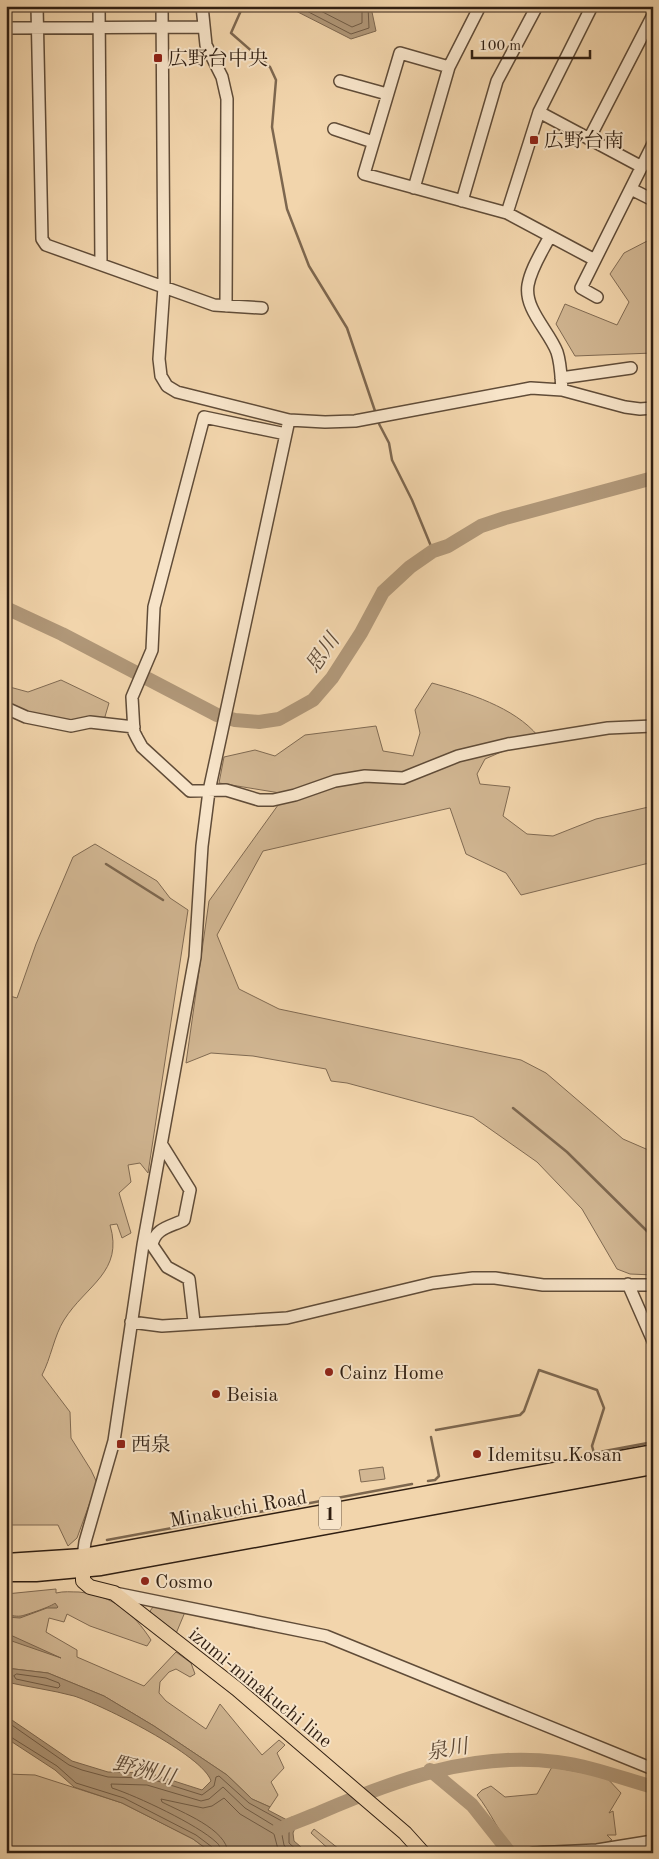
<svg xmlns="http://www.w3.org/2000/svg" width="659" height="1859" viewBox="0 0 659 1859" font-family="'Old Standard TT','Noto Serif JP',serif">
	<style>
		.green { fill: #d1b692; stroke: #806a52 }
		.water { fill: #b09778; stroke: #7d674f }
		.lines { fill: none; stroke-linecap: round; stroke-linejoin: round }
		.shore { stroke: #705b45; stroke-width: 1 }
		.stream { stroke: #7d674f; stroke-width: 2.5 }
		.river { stroke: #b09778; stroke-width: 14 }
		.minor-casing { stroke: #604c38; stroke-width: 14 }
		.major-casing { stroke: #301f12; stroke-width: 16 }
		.highway-casing { stroke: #301f12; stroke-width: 19 }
		.minor { stroke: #f7e4c9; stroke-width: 11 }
		.major { stroke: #f2d5ac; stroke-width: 14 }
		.highway { stroke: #f2d5ac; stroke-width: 16 }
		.poi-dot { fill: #8f2418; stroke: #f7e4c9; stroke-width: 2 }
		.labels { text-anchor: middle; stroke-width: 4; stroke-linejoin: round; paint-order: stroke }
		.shield { fill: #f7e4c9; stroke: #6c5a49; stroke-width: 1 }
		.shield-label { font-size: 19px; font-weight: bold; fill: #301f12 }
		.poi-label { font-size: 20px; fill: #301f12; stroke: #f7e4c9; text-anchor: start }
		.street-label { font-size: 20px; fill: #301f12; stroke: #f7e4c9 }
		.water-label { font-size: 21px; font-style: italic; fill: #5d4936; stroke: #f7e4c9 }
	</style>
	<rect width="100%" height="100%" fill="#f2d5ac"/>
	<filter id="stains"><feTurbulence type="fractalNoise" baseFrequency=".004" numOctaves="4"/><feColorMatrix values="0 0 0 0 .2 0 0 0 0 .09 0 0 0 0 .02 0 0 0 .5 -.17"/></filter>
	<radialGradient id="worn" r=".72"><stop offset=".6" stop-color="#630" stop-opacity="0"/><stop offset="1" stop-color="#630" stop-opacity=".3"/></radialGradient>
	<path class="green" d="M653 238V353L575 356 556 324 565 304 617 325 629 302 610 274 624 253Z
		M61 680 109 703 104 720C70 721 37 719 6 703V686L28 692Z
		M432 683C468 693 514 707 538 736L485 759 477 774 480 784 510 787 503 816 527 834 553 836 596 819 653 806V862L521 895 506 873 466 854 450 808 263 851 217 935 239 989 279 1009 521 1060 546 1073 623 1139 653 1152V1275L630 1274 617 1269 582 1209 537 1162 473 1117 347 1083 331 1081 326 1069 253 1056 211 1053 186 1063 209 901 286 794 219 783 224 757 255 750 275 756 305 735 376 726 383 751 413 756 420 733 415 710Z
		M95 844 157 881 170 898 188 910 148 1173 140 1163 128 1165 131 1182 119 1193 131 1233 122 1238 117 1224 110 1225C124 1272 86 1285 64 1320 54 1336 51 1358 42 1375L70 1412 71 1438 91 1470 97 1483 77 1538 68 1546 58 1525H6V995L17 998 36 944 73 857Z
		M383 1467 385 1479 361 1482 359 1470Z
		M56 1589V1593C64 1591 71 1592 79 1592 113 1596 133 1612 151 1640L147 1646 90 1626 67 1614 64 1622 49 1618 46 1632 77 1650V1657L144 1686 176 1652 191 1663 195 1674 190 1677 176 1669 169 1672 160 1682 159 1693 166 1701 206 1729 220 1704 262 1755 279 1740 285 1745 277 1753 284 1768 271 1782 278 1795 270 1807 252 1799 227 1775 154 1726 104 1696 48 1673 6 1668V1594Z
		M156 1603 185 1612 175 1636 156 1622 150 1611Z
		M552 1767 606 1777 621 1793 609 1813 613 1811 616 1835H607L612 1840 600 1846H542L515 1849C499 1835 491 1812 477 1795L482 1790 491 1786 505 1797 537 1794Z
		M6 1774 35 1775 122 1803 193 1839 212 1853H6Z
		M314 1829 344 1853H333L311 1833Z"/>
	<path class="water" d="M286 6H374L372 12 376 31 351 39Z
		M55 1603 58 1607 57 1608H47L20 1618 6 1617C11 1614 14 1617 21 1616 26 1615 53 1606 55 1603Z
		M6 1633 61 1658 6 1639Z
		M6 1668 48 1673 104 1696 154 1726 227 1775 252 1799 270 1807 268 1810 287 1820 292 1817 297 1823 293 1833 294 1841 308 1853H212L193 1839 122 1803 74 1787 55 1770 6 1738V1716L72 1761 108 1772 149 1773 202 1790 211 1781C203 1755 102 1705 74 1696 52 1690 28 1687 6 1682Z"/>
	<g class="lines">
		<path class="shore" d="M297 6 351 34 369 28 368 6
			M311 6 352 27 362 23V6
			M17 1674 46 1678 59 1683 60 1686 58 1688 16 1679 14 1676Z
			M6 1721 69 1765 82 1770 108 1777 148 1778 202 1795 214 1786 216 1777 219 1776 249 1803 289 1825V1843L300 1853
			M6 1734 57 1766 76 1783 124 1798 196 1835 212 1847 214 1853
			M221 1853C220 1848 220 1845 216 1842 198 1825 137 1796 112 1788L111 1784 147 1785 201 1801 209 1799 223 1787 245 1808 281 1830 284 1845 290 1853
			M228 1853C227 1829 181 1812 162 1802L161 1799 203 1808 212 1806 224 1798 240 1814 274 1834 279 1853"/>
		<path class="stream" d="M243 6 231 33 270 67 276 80 272 127 287 209 309 266 347 328 376 414
			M377 420 389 443 392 460 412 500 433 551
			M106 864 163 900
			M513 1108 567 1152 653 1237
			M436 1430 520 1415 524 1411 539 1370 597 1390 604 1408 592 1446 594 1453 653 1442
			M428 1481 435 1480 439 1476 431 1437
			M294 1506 412 1484
			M107 1540 275 1509"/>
		<path class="river" d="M6 608 62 634 217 715 235 720 259 722 279 719 313 700 332 678 361 633 383 592 410 567 433 551 448 546 481 526 505 518 653 478
			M430 1770 472 1805 510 1853
			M279 1829C293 1823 307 1818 321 1812 395 1780 475 1751 557 1762 590 1766 621 1778 653 1787"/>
		<g class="minor-casing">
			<path id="minor" d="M37 6 42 239 46 245 214 305 262 308
				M99 6 101 264
				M162 6 164 287 159 359 161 376 167 386 177 392 289 420 325 422 355 421 531 388 562 390 625 407 640 409 653 408
				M202 6 206 45 222 77 227 99 226 306
				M6 28 203 27
				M449 67 400 53 364 174 507 213 595 260
				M340 81 387 94
				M539 112 642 167
				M334 129 373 142
				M589 139 653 15
				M414 188 449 67 480 6
				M631 189 653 200
				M462 201 497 81 537 6
				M507 213 539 112 592 6
				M550 236C542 252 531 268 528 285 524 309 549 331 557 352 561 364 561 377 562 390
				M597 297 581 288 653 144
				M561 378 631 368
				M286 434 204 417 154 607 152 650 132 697 134 732 137 738 142 747 190 791 226 790 259 800H273L295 795 335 781 365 776 403 778 458 756 508 744 608 728 653 726
				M6 708 26 717 71 726 90 722 134 727
				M162 1145 190 1190 184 1220C170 1227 155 1228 152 1245L167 1267 189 1279 194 1322
				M628 1284 653 1341
				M131 1322 162 1326 287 1318 433 1283 473 1278H495L543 1285H653
				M83 1557 85 1542 114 1441 143 1245 195 957 202 846 209 791 289 420
				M115 1593 326 1636 653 1769
				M533 1853 597 1850 653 1841"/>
		</g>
		<g class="major-casing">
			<path id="major" d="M83 1560V1581L90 1587 114 1593 237 1689 405 1833 423 1853"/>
		</g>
		<g class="highway-casing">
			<path id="highway" d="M6 1562 83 1557 653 1453
				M6 1573H36L101 1567 653 1466"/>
		</g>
		<use href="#minor" class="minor"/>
		<use href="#major" class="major"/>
		<use href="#highway" class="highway"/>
	</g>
	<g class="poi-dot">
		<rect x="153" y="53" width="10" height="10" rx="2.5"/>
		<rect x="529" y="135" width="10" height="10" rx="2.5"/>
		<circle cx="329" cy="1372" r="5"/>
		<circle cx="216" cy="1394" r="5"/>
		<rect x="116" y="1439" width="10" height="10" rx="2.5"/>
		<circle cx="477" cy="1454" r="5"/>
		<circle cx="145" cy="1581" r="5"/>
	</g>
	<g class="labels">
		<rect class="shield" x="319" y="1496.5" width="22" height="33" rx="4"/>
		<g class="shield-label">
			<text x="330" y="1520">1</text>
		</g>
		<g class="poi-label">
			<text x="168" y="65">広野台中央</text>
			<text x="544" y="147">広野台南</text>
			<text x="339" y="1379">Cainz Home</text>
			<text x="226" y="1401">Beisia</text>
			<text x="131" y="1451">西泉</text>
			<text x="487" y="1461">Idemitsu Kosan</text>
			<text x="155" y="1588">Cosmo</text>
		</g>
		<g class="street-label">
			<text transform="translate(238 1508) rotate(-10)" y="7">Minakuchi Road</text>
			<text transform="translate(261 1687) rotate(39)" y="7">izumi-minakuchi line</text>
		</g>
		<g class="water-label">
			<text transform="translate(322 653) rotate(-55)" y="7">思川</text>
			<text transform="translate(447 1749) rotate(-10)" y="7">泉川</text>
			<text transform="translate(144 1770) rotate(14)" y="7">野洲川</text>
		</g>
	</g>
	<rect width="659" height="1859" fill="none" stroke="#f2d5ac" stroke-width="25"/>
	<rect x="8" y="8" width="644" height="1844" fill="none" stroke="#301f12" stroke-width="2.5"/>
	<rect x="12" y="12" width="634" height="1834" fill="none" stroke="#301f12"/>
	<path d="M472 50v8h118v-8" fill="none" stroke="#301f12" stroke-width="2.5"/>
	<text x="479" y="50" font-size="15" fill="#301f12" stroke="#f7e4c9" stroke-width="4" paint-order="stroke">100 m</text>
	<rect width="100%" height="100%" filter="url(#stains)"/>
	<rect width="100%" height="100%" fill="url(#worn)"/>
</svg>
